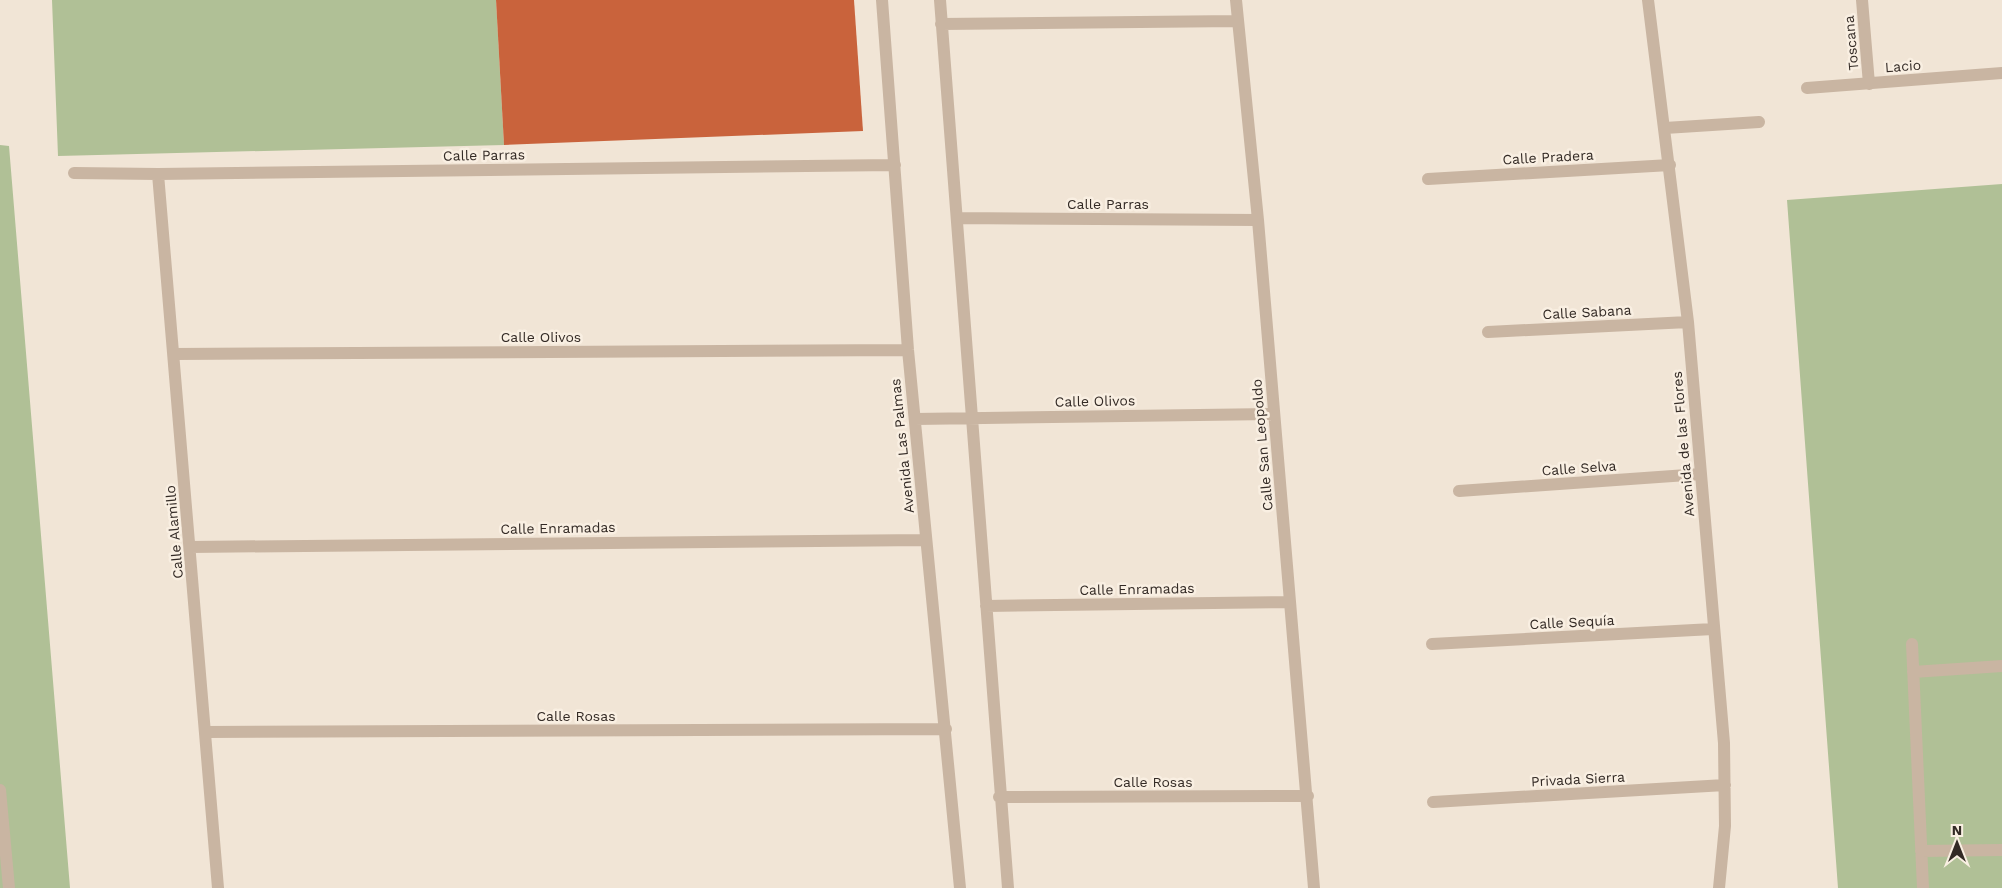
<svg xmlns="http://www.w3.org/2000/svg" width="2002" height="888" viewBox="0 0 2002 888" font-family="'Work Sans',sans-serif">
	<style>
		.green { fill: #b0c096 }
		.building { fill: #c9633c }
		.lines { fill: none; stroke-linecap: round; stroke-linejoin: round }
		.minor { stroke: #c9b5a2; stroke-width: 12 }
		.labels { text-anchor: middle; stroke-width: 5; stroke-linejoin: round; paint-order: stroke }
		.street-label { font-size: 14px; fill: #332a25; stroke: #f9efe2 }
	</style>
	<rect width="100%" height="100%" fill="#f1e5d6"/>
	<path class="green" d="M52 0H496L504 145 58 156Z
		M0 145 9 146 70 888H0Z
		M2002 184V888H1838L1787 200Z"/>
	<path class="building" d="M496 0H854L863 131 504 145Z"/>
	<g class="lines">
		<path class="minor" d="M882 0 908 350 960 888
			M940 0 1008 888
			M1236 0 1258 220 1314 888
			M1648 0 1688 322 1724 743 1725 826 1719 888
			M1862 0 1869 84
			M941 24 1238 21
			M1807 88 2002 73
			M1665 128 1759 122
			M74 173 158 174 895 165
			M158 174 218 888
			M1428 179 1670 165
			M957 218 1258 220
			M1488 332 1688 322
			M174 354 908 350
			M915 419 1274 414
			M1459 491 1701 474
			M190 547 926 540
			M986 606 1289 602
			M1432 644 1713 629
			M1912 644 1923 888
			M1913 672 2002 666
			M205 732 946 729
			M0 790 9 888
			M999 797 1308 796
			M1433 802 1725 785
			M1921 851 2002 850"/>
	</g>
	<g class="labels">
		<g class="street-label">
			<text transform="translate(1851 43) rotate(-95)" y="5">Toscana</text>
			<text transform="translate(1903 66) rotate(-4)" y="5">Lacio</text>
			<text transform="translate(484 155) rotate(-1)" y="5">Calle Parras</text>
			<text transform="translate(1548 157) rotate(-3)" y="5">Calle Pradera</text>
			<text x="1108" y="209">Calle Parras</text>
			<text transform="translate(1587 312) rotate(-3)" y="5">Calle Sabana</text>
			<text x="541" y="342">Calle Olivos</text>
			<text transform="translate(1095 401) rotate(-1)" y="5">Calle Olivos</text>
			<text transform="translate(1683 444) rotate(-95)" y="5">Avenida de las Flores</text>
			<text transform="translate(1262 445) rotate(-95)" y="5">Calle San Leopoldo</text>
			<text transform="translate(902 446) rotate(-96)" y="5">Avenida Las Palmas</text>
			<text transform="translate(1579 468) rotate(-4)" y="5">Calle Selva</text>
			<text transform="translate(558 528) rotate(-1)" y="5">Calle Enramadas</text>
			<text transform="translate(174 532) rotate(-95)" y="5">Calle Alamillo</text>
			<text transform="translate(1137 589) rotate(-1)" y="5">Calle Enramadas</text>
			<text transform="translate(1572 622) rotate(-3)" y="5">Calle Sequía</text>
			<text x="576" y="721">Calle Rosas</text>
			<text transform="translate(1578 779) rotate(-3)" y="5">Privada Sierra</text>
			<text x="1153" y="787">Calle Rosas</text>
		</g>
	</g>
	<g transform="translate(1957 843)" stroke="#f9efe2" stroke-width="4" paint-order="stroke">
	<path d="M0-4L9 19L0 12L-9 19Z" fill="#332a25"/>
	<text y="-8" font-size="14" font-weight="bold" text-anchor="middle" fill="#332a25">N</text>
	</g>
</svg>
